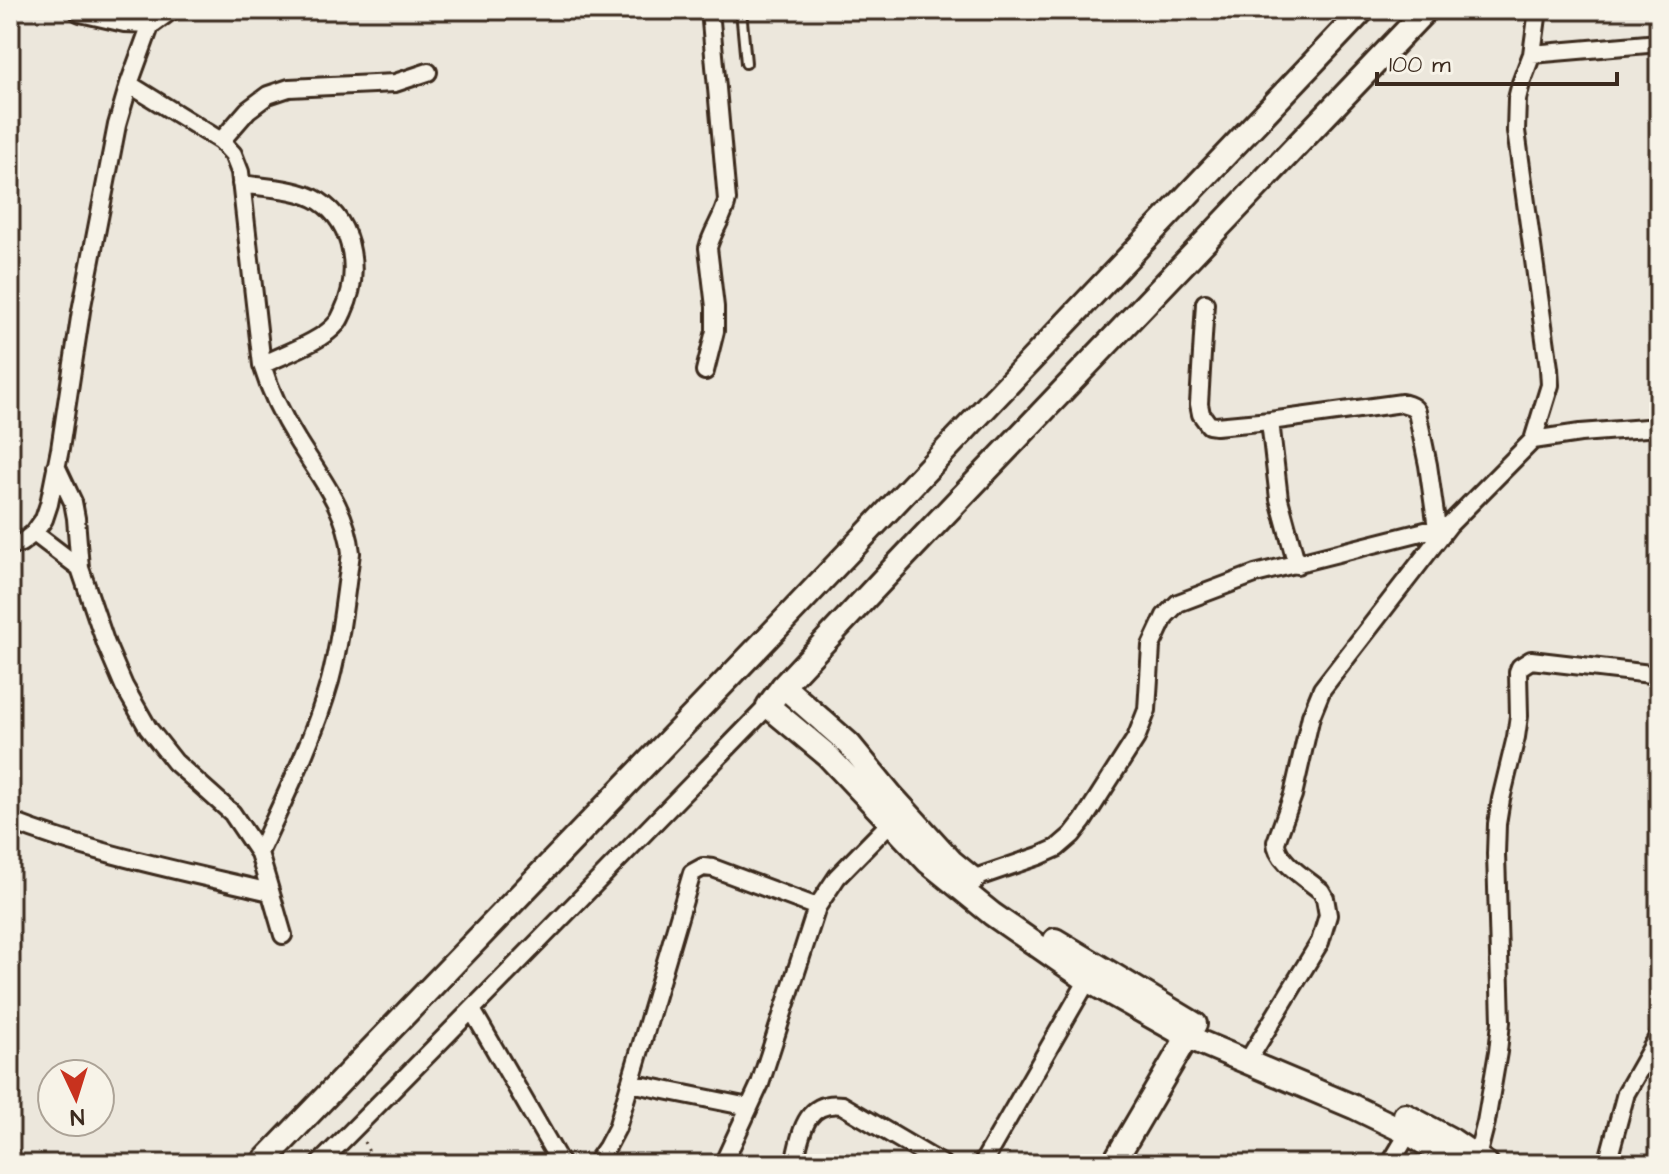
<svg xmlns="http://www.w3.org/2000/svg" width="1669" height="1174" viewBox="0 0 1669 1174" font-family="'Architects Daughter',sans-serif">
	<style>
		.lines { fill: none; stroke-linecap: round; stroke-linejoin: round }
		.lane-casing { stroke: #3b2a1e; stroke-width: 14 }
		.street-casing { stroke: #3b2a1e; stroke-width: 22 }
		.secondary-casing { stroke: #3b2a1e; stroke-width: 28 }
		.path { stroke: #3b2a1e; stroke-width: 3; stroke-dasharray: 2 6; stroke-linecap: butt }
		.lane { stroke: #f7f3e8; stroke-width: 8 }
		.street { stroke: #f7f3e8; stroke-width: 16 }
		.secondary { stroke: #f7f3e8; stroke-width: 22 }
	</style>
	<rect width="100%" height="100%" fill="#ece7dc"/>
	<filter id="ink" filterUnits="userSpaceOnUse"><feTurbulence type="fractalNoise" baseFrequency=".0125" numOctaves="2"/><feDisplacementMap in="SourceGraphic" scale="16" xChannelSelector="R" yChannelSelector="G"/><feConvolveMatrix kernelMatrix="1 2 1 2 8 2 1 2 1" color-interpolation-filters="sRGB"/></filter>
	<g filter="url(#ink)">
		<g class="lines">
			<g class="lane-casing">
				<path id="lane" d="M741 10 746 63"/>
			</g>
			<g class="street-casing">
				<path id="street" d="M1532 54 1659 43
					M129 84 221 141 233 154 240 172 262 365C270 391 282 416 297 440 319 476 347 509 351 553 345 596 341 639 330 681 313 741 285 797 259 853
					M221 141 248 110 268 95 289 88 395 83 428 72
					M241 184C266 188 298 188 319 201 356 225 360 276 343 312 341 316 340 320 337 323 323 341 282 355 262 365
					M1205 303 1199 404 1201 414 1209 425 1216 426 1270 421 1402 403C1409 405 1414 406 1417 412L1428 465 1437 528
					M705 371 715 331V307L708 248C712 231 724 217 727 200L710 10
					M1270 421 1279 499 1297 565
					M1533 440 1580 433 1659 427
					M56 466 73 502 76 518 80 568 106 644 124 686 148 728 175 762 232 813 259 853 283 935
					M34 533 80 568
					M10 546 21 543 34 533 44 519 49 504 60 449 81 311 117 125 129 84 152 21
					M10 821C94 854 182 871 270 892
					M972 879 1039 856 1057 848 1072 835 1083 821 1136 738 1147 710 1151 646 1165 616 1178 603 1255 574 1449 525
					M472 1010 561 1164
					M1247 1062 1320 942 1328 915 1325 898 1321 891C1307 879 1276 861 1276 842L1293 795 1311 716 1322 689 1449 525 1533 440 1550 385 1549 368 1516 131 1517 99 1521 83 1532 54 1538 10
					M630 1083 749 1107
					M1477 1157 1486 1122 1498 1052 1501 1022 1496 854 1497 824 1501 799 1516 737 1519 716 1518 672 1520 667 1531 660 1659 675
					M319 1164C470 1013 619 859 768 706
					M595 1164 607 1147 617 1128 692 873 703 867 713 868 817 907
					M723 1164 760 1084 817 907 837 877 890 823 899 818
					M794 1164C801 1135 804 1100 842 1105L942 1164
					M982 1164 1093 971
					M1390 1164 1414 1124
					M1607 1164 1626 1093 1659 1035"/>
			</g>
			<g class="secondary-casing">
				<path id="secondary" d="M81 10 125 20 152 21 167 10
					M1426 10 904 557 783 686 768 706 827 755 928 862 992 914 1087 980 1188 1037 1354 1107 1410 1134 1457 1164
					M783 686 849 744 891 795 951 861 973 879
					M1055 940 1193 1023
					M1405 1115 1452 1140 1487 1164
					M261 1164 773 632 1363 10
					M1113 1164 1195 1024"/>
			</g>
			<path class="path" d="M364 1142 375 1164"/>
			<use href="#lane" class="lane"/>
			<use href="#street" class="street"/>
			<use href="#secondary" class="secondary"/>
		</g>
	</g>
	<rect width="1669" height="1174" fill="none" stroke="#f7f3e8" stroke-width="40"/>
	<rect x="20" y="20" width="1629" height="1134" fill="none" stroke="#3b2a1e" stroke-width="3" filter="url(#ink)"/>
	<g transform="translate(76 1098) rotate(176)"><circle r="38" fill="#f7f3e8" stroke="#aca397" stroke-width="2"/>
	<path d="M0-6L14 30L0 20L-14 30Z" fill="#c8321e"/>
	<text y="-12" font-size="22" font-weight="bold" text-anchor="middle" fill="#3b2a1e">N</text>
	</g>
	<path d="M1377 72v12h240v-12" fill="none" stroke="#3b2a1e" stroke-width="4"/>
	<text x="1389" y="72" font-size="24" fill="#3b2a1e" stroke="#f7f3e8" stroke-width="6" paint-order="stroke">100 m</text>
</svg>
